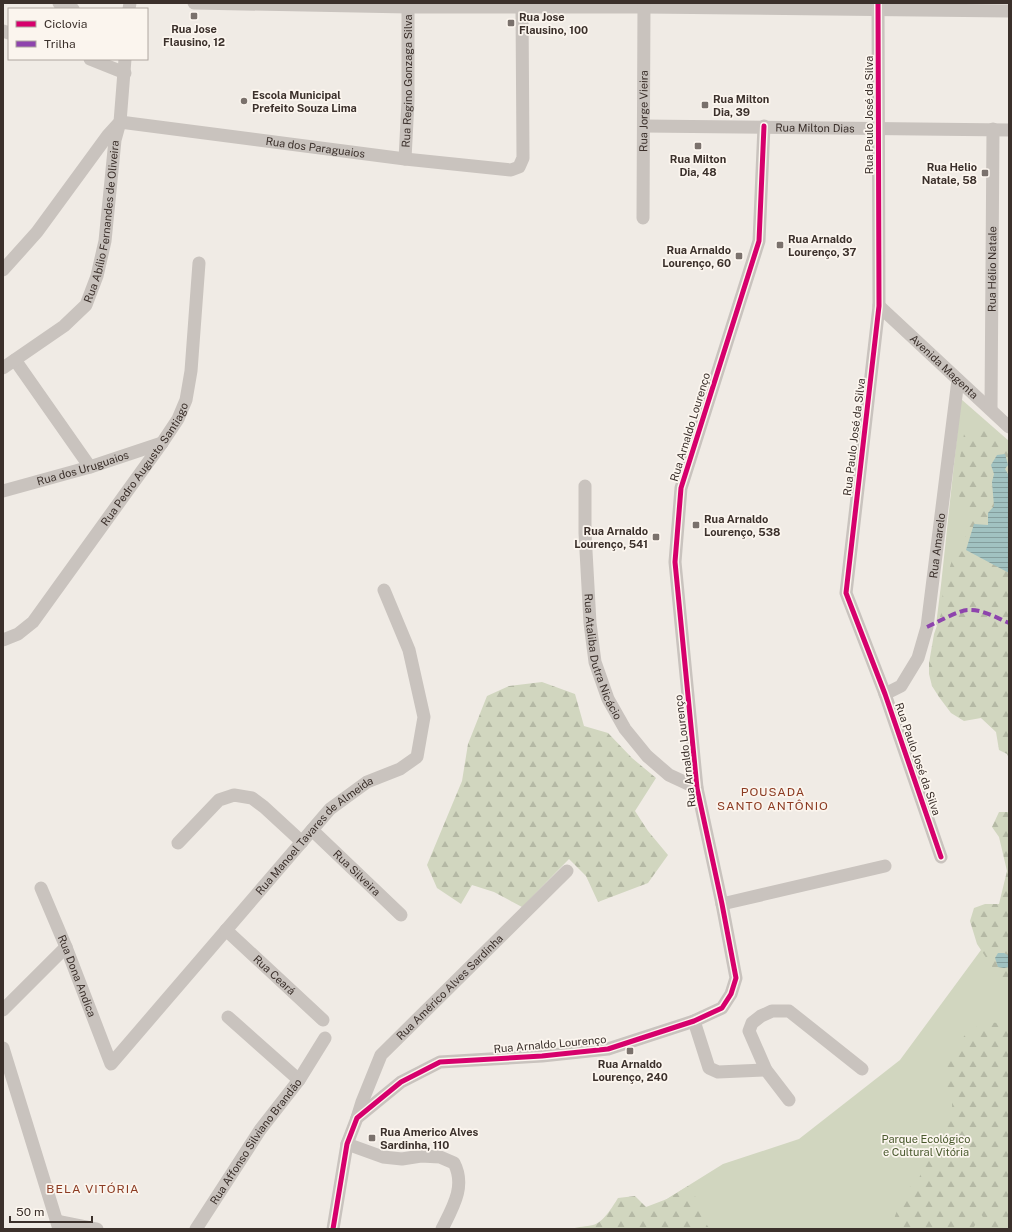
<svg xmlns="http://www.w3.org/2000/svg" width="1012" height="1232" viewBox="0 0 1012 1232" font-family="'Public Sans',sans-serif">
	<style>
		.green { fill: #d1d6bf }
		.forest { fill: url(#forest-firs) }
		.water { fill: url(#water-rules) }
		.lines { fill: none; stroke-linecap: round; stroke-linejoin: round }
		.minor { stroke: #c9c3be; stroke-width: 13 }
		.quiet { stroke: #8e44ad; stroke-width: 4; stroke-dasharray: 8 4; stroke-linecap: butt }
		.cycleway-casing { stroke: #fbf5ee; stroke-width: 8 }
		.cycleway { stroke: #d6006c; stroke-width: 5 }
		.poi-dot { fill: #7a716c; stroke: #fbf5ee; stroke-width: 1.5 }
		.labels { text-anchor: middle; stroke-width: 3.5; stroke-linejoin: round; paint-order: stroke }
		.poi-label { font-size: 11px; font-weight: bold; fill: #3b302b; stroke: #fbf5ee; text-anchor: start }
		.street-label { font-size: 11px; fill: #3b302b; stroke: #fbf5ee }
		.park-label { font-size: 11px; fill: #4a5a2e; stroke: #fbf5ee }
		.neighbourhood-label { font-size: 12px; letter-spacing: 1px; fill: #8c3b22; stroke: #fbf5ee }
	</style>
	<defs>
		<pattern id="forest-firs" width="22" height="20" patternUnits="userSpaceOnUse"><rect width="22" height="20" fill="#d1d6bf"/><path d="M5 1l3.5 6h-7zM16 11l3.5 6h-7z" fill="#b4b8a4"/></pattern>
		<pattern id="water-rules" width="6" height="5" patternUnits="userSpaceOnUse"><rect width="6" height="5" fill="#a1c2c1"/><path d="M0 2.5h6" fill="none" stroke="#849e9d"/></pattern>
	</defs>
	<rect width="100%" height="100%" fill="#f0ebe5"/>
	<path class="green" d="M961 399 1009 441V649L936 625 941 585Z
		M1009 912V1229H650L654 1207 723 1164 799 1139 900 1060Z"/>
	<path class="forest" d="M971 427 979 438 983 430 991 428 1009 444V758L1007 754 999 750 996 732 981 718 964 721 951 713 939 697 932 686 929 674V663L934 634 941 614 943 591 954 553 962 550 970 516 961 504 956 482 965 428Z
		M542 682 575 694 584 726 608 733 632 758 656 778 635 811 648 831 668 855 648 883 598 902 586 876 569 859 522 907 494 892 472 885 461 904 437 888 427 865 462 781 468 744 487 696 509 686Z
		M999 812H1009V986L1002 983 993 975V968L977 944 970 921 974 908 985 904H999L1007 871 999 837 992 827Z
		M1009 1020V1229H989V1227L981 1214 973 1229H892L895 1216 905 1191 919 1179 924 1162 938 1147 946 1128 952 1112V1098L944 1090 947 1068 946 1059 969 1030 987 1022 998 1023Z
		M688 1186 701 1205 703 1220 710 1229H572C579 1226 586 1227 593 1225 603 1223 613 1206 618 1198L635 1196 646 1207 667 1199Z"/>
	<path class="water" d="M1005 454 1008 465 1005 469 1009 476V573L966 550 974 524 988 525V513L994 506 992 482 994 474 991 465 997 455Z
		M998 953H1004L1009 956V967L1004 968 998 967 995 958Z"/>
	<g class="lines">
		<g class="minor">
			<path d="M59 3 73 9"/>
			<path d="M194 3 408 7H644L1009 11"/>
			<path d="M878 3 879 306 846 593 885 694 941 857"/>
			<path d="M129 9 130 3"/>
			<path d="M3 31 9 33"/>
			<path d="M90 59 125 73"/>
			<path id="s1" d="M120 122 405 159 511 170 519 167 523 158 522 7"/>
			<path id="s2" d="M644 126 1009 130"/>
			<path id="s3" d="M405 159 408 101V3"/>
			<path id="s4" d="M643 218 644 3"/>
			<path d="M3 270 37 232 108 135 118 124"/>
			<path id="s5" d="M879 306 1009 427"/>
			<path d="M15 360 90 467"/>
			<path id="s6" d="M3 368 64 326 86 305 97 276 105 241 115 140 120 122 125 59"/>
			<path id="s7" d="M991 409 993 129"/>
			<path id="s8" d="M585 486V533L590 623 595 662 608 699 625 729 647 756 669 775 697 788"/>
			<path id="s9" d="M3 491 90 467 162 443"/>
			<path id="s10" d="M3 640 18 634 33 622 162 443 178 419 186 400 191 371 199 263"/>
			<path id="s11" d="M885 694 901 686 918 658 927 627 958 380"/>
			<path id="s12" d="M312 830 401 915"/>
			<path d="M178 843 219 800 234 795 252 798 264 807 302 842"/>
			<path id="s13" d="M41 888 66 947 111 1064 330 809 367 782 400 769 417 757 424 717 409 650 384 590"/>
			<path d="M722 904 885 866"/>
			<path id="s14" d="M226 930 323 1020"/>
			<path d="M3 1010 66 947"/>
			<path d="M228 1017 299 1080"/>
			<path d="M694 1021 709 1068 718 1072 766 1070"/>
			<path d="M3 1048 59 1229"/>
			<path d="M789 1100 766 1070 749 1031 752 1023 761 1016 772 1011H789L862 1069"/>
			<path id="s15" d="M357 1118 362 1102 381 1055 567 871"/>
			<path d="M347 1144 383 1157 402 1159 421 1156 440 1157 454 1163C466 1186 453 1207 442 1229"/>
			<path d="M57 1221 97 1229"/>
			<path id="s16" d="M196 1229 260 1130 299 1080 325 1038"/>
			<path d="M333 1229 347 1144 357 1118 401 1082 440 1062 542 1056 608 1049 694 1021 722 1008 731 994 736 978 722 904 697 788 675 562 681 488 759 241 764 126"/>
		</g>
		<path class="quiet" d="M927 627C936 623 959 610 968 610 982 609 997 618 1009 623"/>
		<g class="cycleway-casing">
			<path id="cycleway" d="M878 3 879 306 846 593 885 694 941 857
				M333 1229 347 1144 357 1118 401 1082 440 1062 542 1056 608 1049 694 1021 722 1008 731 994 736 978 722 904 697 788 675 562 681 488 759 241 764 126"/>
		</g>
		<use href="#cycleway" class="cycleway"/>
	</g>
	<g class="poi-dot">
		<rect x="190" y="12" width="8" height="8" rx="2"/>
		<rect x="507" y="19" width="8" height="8" rx="2"/>
		<circle cx="244" cy="101" r="4"/>
		<rect x="701" y="101" width="8" height="8" rx="2"/>
		<rect x="694" y="142" width="8" height="8" rx="2"/>
		<rect x="981" y="169" width="8" height="8" rx="2"/>
		<rect x="776" y="241" width="8" height="8" rx="2"/>
		<rect x="735" y="252" width="8" height="8" rx="2"/>
		<rect x="692" y="521" width="8" height="8" rx="2"/>
		<rect x="652" y="533" width="8" height="8" rx="2"/>
		<rect x="626" y="1047" width="8" height="8" rx="2"/>
		<rect x="368" y="1134" width="8" height="8" rx="2"/>
	</g>
	<g class="labels">
		<g class="poi-label">
			<text x="519" y="21">Rua Jose<tspan x="519" dy="13">Flausino, 100</tspan></text>
			<text x="194" y="33" text-anchor="middle">Rua Jose<tspan x="194" dy="13">Flausino, 12</tspan></text>
			<text x="252" y="99">Escola Municipal<tspan x="252" dy="13">Prefeito Souza Lima</tspan></text>
			<text x="713" y="103">Rua Milton<tspan x="713" dy="13">Dia, 39</tspan></text>
			<text x="698" y="163" text-anchor="middle">Rua Milton<tspan x="698" dy="13">Dia, 48</tspan></text>
			<text x="977" y="171" text-anchor="end">Rua Helio<tspan x="977" dy="13">Natale, 58</tspan></text>
			<text x="788" y="243">Rua Arnaldo<tspan x="788" dy="13">Lourenço, 37</tspan></text>
			<text x="731" y="254" text-anchor="end">Rua Arnaldo<tspan x="731" dy="13">Lourenço, 60</tspan></text>
			<text x="704" y="523">Rua Arnaldo<tspan x="704" dy="13">Lourenço, 538</tspan></text>
			<text x="648" y="535" text-anchor="end">Rua Arnaldo<tspan x="648" dy="13">Lourenço, 541</tspan></text>
			<text x="630" y="1068" text-anchor="middle">Rua Arnaldo<tspan x="630" dy="13">Lourenço, 240</tspan></text>
			<text x="380" y="1136">Rua Americo Alves<tspan x="380" dy="13">Sardinha, 110</tspan></text>
		</g>
		<g class="street-label">
			<text dy="4" stroke="none"><textPath href="#s3" startOffset="78">Rua Regino Gonzaga Silva</textPath></text>
			<text dy="4" stroke="none"><textPath href="#s4" startOffset="107">Rua Jorge Vieira</textPath></text>
			<text transform="translate(869 115) rotate(-90)" y="4">Rua Paulo José da Silva</text>
			<text dy="4" stroke="none"><textPath href="#s2" startOffset="171">Rua Milton Dias</textPath></text>
			<text dy="4" stroke="none"><textPath href="#s1" startOffset="197">Rua dos Paraguaios</textPath></text>
			<text dy="4" stroke="none"><textPath href="#s6" startOffset="190">Rua Abílio Fernandes de Oliveira</textPath></text>
			<text dy="4" stroke="none"><textPath href="#s7" startOffset="140">Rua Hélio Natale</textPath></text>
			<text dy="4" stroke="none"><textPath href="#s5" startOffset="89">Avenida Magenta</textPath></text>
			<text transform="translate(690 427) rotate(-73)" y="4">Rua Arnaldo Lourenço</text>
			<text transform="translate(854 437) rotate(-83)" y="4">Rua Paulo José da Silva</text>
			<text dy="4" stroke="none"><textPath href="#s10" startOffset="229">Rua Pedro Augusto Santiago</textPath></text>
			<text dy="4" stroke="none"><textPath href="#s9" startOffset="83">Rua dos Uruguaios</textPath></text>
			<text dy="4" stroke="none"><textPath href="#s11" startOffset="165">Rua Amarelo</textPath></text>
			<text dy="4" stroke="none"><textPath href="#s8" startOffset="173">Rua Ataliba Dutra Nicácio</textPath></text>
			<text transform="translate(685 751) rotate(-97)" y="4">Rua Arnaldo Lourenço</text>
			<text transform="translate(918 759) rotate(71)" y="4">Rua Paulo José da Silva</text>
			<text dy="4" stroke="none"><textPath href="#s13" startOffset="496">Rua Manoel Tavares de Almeida</textPath></text>
			<text dy="4" stroke="none"><textPath href="#s12" startOffset="62">Rua Silveira</textPath></text>
			<text dy="4" stroke="none"><textPath href="#s14" startOffset="66">Rua Ceará</textPath></text>
			<text dy="4" stroke="none"><textPath href="#s13" startOffset="95">Rua Dona Andica</textPath></text>
			<text dy="4" stroke="none"><textPath href="#s15" startOffset="164">Rua Américo Alves Sardinha</textPath></text>
			<text transform="translate(550 1044) rotate(-5)" y="4">Rua Arnaldo Lourenço</text>
			<text dy="4" stroke="none"><textPath href="#s16" startOffset="106">Rua Affonso Silviano Brandão</textPath></text>
		</g>
		<g class="park-label">
			<text x="926" y="1143">Parque Ecológico<tspan x="926" dy="13">e Cultural Vitória</tspan></text>
		</g>
		<g class="neighbourhood-label">
			<text x="773" y="796">POUSADA<tspan x="773" dy="14">SANTO ANTÔNIO</tspan></text>
			<text x="93" y="1193">BELA VITÓRIA</text>
		</g>
	</g>
	<rect width="1012" height="1232" fill="none" stroke="#3b302b" stroke-width="8"/>
	<rect x="8" y="8" width="140" height="52" fill="#fbf5ee" stroke="#aea6a0"/>
	<rect x="16" y="21" width="20" height="6" fill="#d6006c" stroke="#aea6a0"/>
	<text x="44" y="28" font-size="12" fill="#3b302b">Ciclovia</text>
	<rect x="16" y="41" width="20" height="6" fill="#8e44ad" stroke="#aea6a0"/>
	<text x="44" y="48" font-size="12" fill="#3b302b">Trilha</text>
	<path d="M10 1216v6h82v-6" fill="none" stroke="#3b302b" stroke-width="2"/>
	<text x="16" y="1216" font-size="12" fill="#3b302b" stroke="#fbf5ee" stroke-width="3" paint-order="stroke">50 m</text>
</svg>
